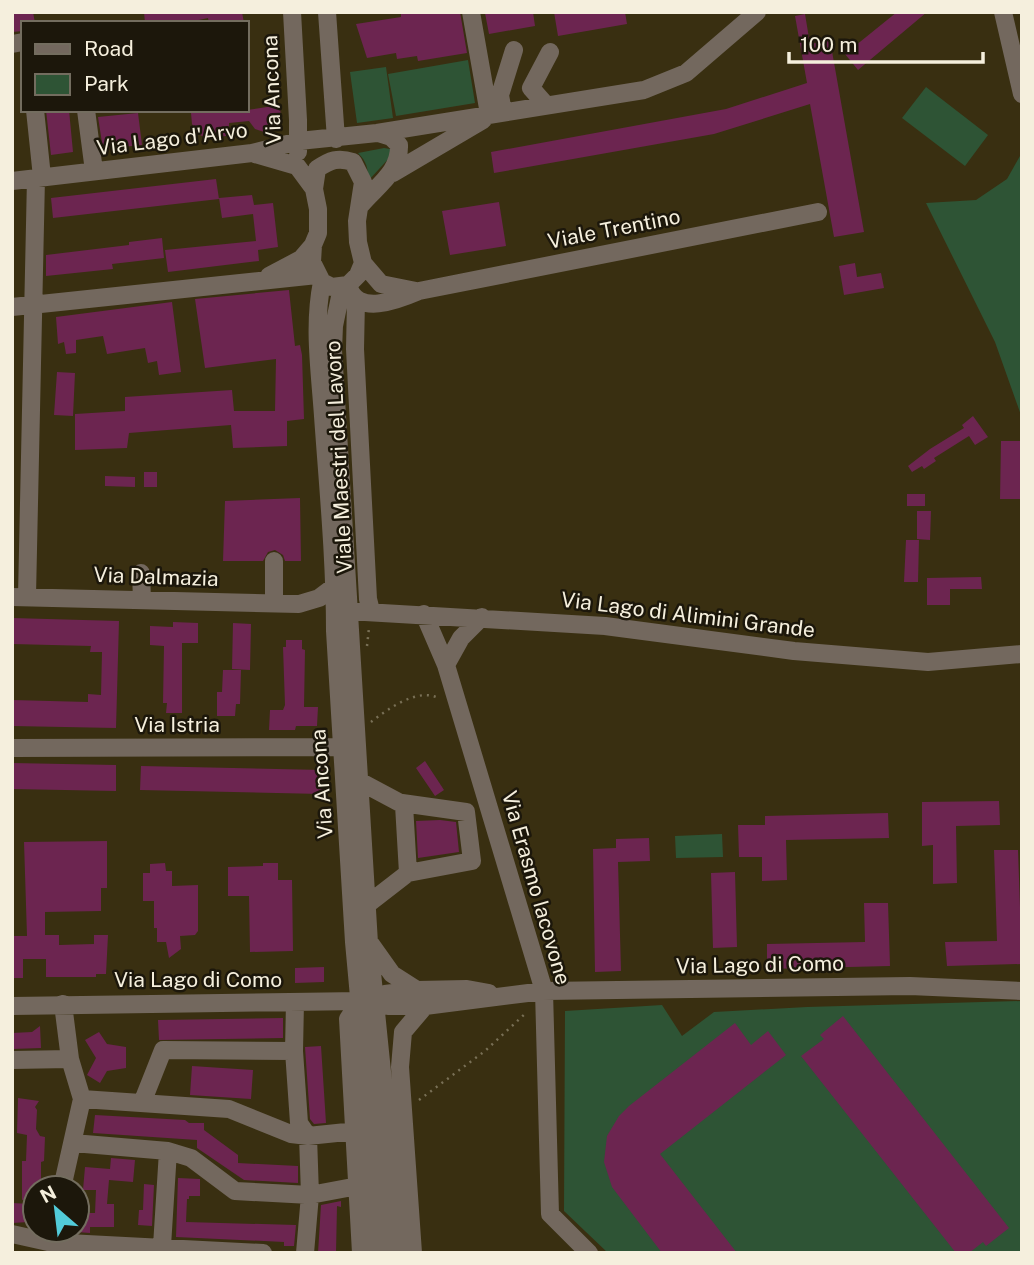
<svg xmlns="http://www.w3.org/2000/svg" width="1034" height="1265" viewBox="0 0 1034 1265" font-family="'Public Sans',sans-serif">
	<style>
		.green { fill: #2e5435 }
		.building { fill: #6c2550 }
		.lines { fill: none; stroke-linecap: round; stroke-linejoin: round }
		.path { stroke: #797056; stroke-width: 2.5; stroke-dasharray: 2 5; stroke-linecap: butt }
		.minor { stroke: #73685e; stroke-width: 18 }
		.labels { text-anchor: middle; stroke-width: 5; stroke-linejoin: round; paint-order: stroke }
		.street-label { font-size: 21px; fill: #f5efdd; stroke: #1c170b }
	</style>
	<rect width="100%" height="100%" fill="#392f11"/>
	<path class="green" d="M468 60 475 103 396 116 388 74Z
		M386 67 393 118 357 123 350 72Z
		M926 87 988 135 965 166 902 118Z
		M384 148 390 149 391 156 368 181C368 168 367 162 358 153Z
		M1020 156H1022V418L995 342 926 203 976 200 1007 179Z
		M722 834 723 857 676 858 675 836Z
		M1022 1001V1253H608L564 1211 565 1011 662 1005 682 1036 714 1012 807 1007Z"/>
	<path class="building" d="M12 12H33L35 23H23V31L12 32Z
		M144 12H242L244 23H209L208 18 185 23H145Z
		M401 12H460L467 53 418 61 417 56 397 59 396 53 367 58 356 24 401 17Z
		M491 12H533L535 26 489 34 485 13Z
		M554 12H625L627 24 558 36Z
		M897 12H927L858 70 845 54Z
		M805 14 810 44 830 40 864 232 834 237 810 104 714 134 494 173 491 152 726 109 807 83 795 16Z
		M280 105 281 124H275L264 132 255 129 249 121 229 123V129H225L226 136 206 138 198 134 192 124 191 113 247 110Z
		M46 110H69L73 152 51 155Z
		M138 113 142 145 103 149 98 117Z
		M216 179 219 199 53 218 51 198Z
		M252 195 254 205 273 203 278 247 258 250 259 261 168 272 165 250 256 241 253 214 222 218 219 198Z
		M499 202 506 246 450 255 442 211Z
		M162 238 164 258 112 264 113 269 46 276V255L129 245V242Z
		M855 263 857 277 881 273 884 288 844 295 839 266Z
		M289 290 295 346 300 345 302 355 304 419 287 421V446L233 448 231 425 129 433 127 448 75 450V414L125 411V397L232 390 234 411H275L276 359 205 368 195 299Z
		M172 302 181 372 159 375 157 361 148 363 145 348 107 354 103 336 76 340V353L66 354 64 342 58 344 56 317Z
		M57 372 75 373 73 416 54 415Z
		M973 416 988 437 975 445 969 436 934 458 936 461 924 469 922 466 912 472 908 466 930 449 964 428 962 425Z
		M1001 441H1022L1021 499H1000Z
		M144 472H157V487H144Z
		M105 476 135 477V487L105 486Z
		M907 494H925V506H907Z
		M300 498 301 561H285L283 555 275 550 268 552 263 561H223L225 501Z
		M917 511H931L930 540 917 539Z
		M906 540H919L918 582H904Z
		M981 577 982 589H950V605H927V578Z
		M12 618 119 621 116 728 12 726V700L88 702V694L101 695 102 652H90L91 646 12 644Z
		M173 622 198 623V643H182V713H166L167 703H163L164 646 150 645V626L173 627Z
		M233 623 251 624 250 670 232 669Z
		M286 640H302V649L305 650 304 707H318L317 726H296L295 730H269L270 710H283L285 705 283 647H286Z
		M223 670H241L240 704H236L235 716H217V692H222Z
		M425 761 444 790 435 796 416 768Z
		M12 763 116 765V791L12 789Z
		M141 766 323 770 322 794 140 790Z
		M999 801 1000 825 956 826 957 883 933 884V845L922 846V802Z
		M888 813 889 838 786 840 787 880 762 881V857H739L738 825H765V816Z
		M440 820 456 822 459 852 418 858 416 821Z
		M649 838 650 861 618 862 621 971 595 972 593 849 616 848V839Z
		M107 841V888H101V911L45 912V935H59V945L94 944V935H108L106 974H96V977H46V959H23V978H12V936H27L24 842Z
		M994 850H1018L1022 964 947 966 945 942 997 941Z
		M165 863 166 871H172V886L198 885V931L195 935 180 936 181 949 169 958 166 942H157V928H154V901H143V873H150V864Z
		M263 863H278V880H292L293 951 250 952 249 896H228V867L263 866Z
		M735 872 737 947 713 948 711 873Z
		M864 903H888L890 966 767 969V944L865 942Z
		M324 967V982L295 983V968Z
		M843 1016 1009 1228 986 1246 983 1242 969 1253H956L801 1056 824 1039 820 1035Z
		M283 1018V1038L159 1040 158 1020Z
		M735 1023 751 1045 768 1031 786 1055 660 1154 737 1253H662L612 1187 604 1162 607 1136 619 1116 629 1106Z
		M40 1026 41 1048 12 1049V1033L32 1032Z
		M99 1032 107 1044 126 1047V1068L107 1071 100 1083 87 1075 96 1058 85 1040Z
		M321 1046 326 1123 314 1124 310 1119 305 1047Z
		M192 1066 253 1070 251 1099 190 1095Z
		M18 1098 39 1101 35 1107 37 1110 36 1129 40 1136 45 1137 44 1161 41 1162V1185L39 1188H35V1197L22 1200V1161H26L27 1135 17 1133Z
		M95 1115 185 1120 189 1123H204V1130L238 1155V1163L298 1166V1183L244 1180 197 1148V1140L93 1133Z
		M111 1158 135 1160 133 1182 109 1180 107 1204H114V1227H90V1233L77 1232V1213H95L96 1190H83L85 1167 110 1169Z
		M178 1178 200 1179V1196H189V1199H187L186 1222 296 1225 294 1246H284V1242L176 1237Z
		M144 1184 154 1185 152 1226 138 1225 139 1210H143Z
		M341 1201V1207L337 1206 336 1253H318L321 1205Z
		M12 1203 31 1204 29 1222 12 1223Z"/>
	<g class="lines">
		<path class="path" d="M367 646 369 628
			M371 722C388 709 419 686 440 699
			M419 1100 485 1051 527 1012"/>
		<path class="minor" d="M292 12 298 120V152
			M327 12 336 139
			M471 12 489 114
			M1003 12 1022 94
			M12 44 23 42
			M546 105 531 88 550 52
			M35 110 42 177
			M86 110 94 171
			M503 112 500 95 514 50
			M255 154 297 166 314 189 318 209V233L313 245 312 262 322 282 332 287 348 285 358 275 363 263 358 242 357 221 363 182 353 162C338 157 330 160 317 169L314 189
			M393 173 483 120
			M12 181 252 153 299 141 377 133 644 90 686 73 757 12
			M360 206C376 186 400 173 399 145L391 137 378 133
			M363 263 381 284 416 291
			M269 276 301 259 313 245
			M322 282C313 326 320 371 323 416 328 487 335 559 335 631L354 942 371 1128 379 1253
			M348 285C356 317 398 300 419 291L818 212
			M342 287 334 326 333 350 369 943 387 1121 396 1253
			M356 300 355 349 368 599 371 611
			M12 307 317 275
			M141 573 142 600
			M27 596 36 178
			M12 597 299 604 319 598 335 586
			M274 603V561
			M348 611 605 626 794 651 928 662 1022 654
			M424 614 446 665 544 991 550 1214 589 1253
			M446 665 461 638 482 617
			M12 748 342 747
			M359 781 404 805 408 873 368 904
			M402 803 466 812 472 861 408 873
			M370 943 392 974 417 990 467 989 489 993
			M360 1001 348 1019 361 1253
			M295 1002 294 1051 299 1123 308 1136 310 1195 305 1253
			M376 1002 385 994 417 990
			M12 1006 360 1001 376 1002 388 1006H425L544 991 910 986 1022 991
			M12 1060 70 1059
			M82 1099 229 1109 291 1134 308 1136 356 1131
			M142 1103 163 1050 294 1051
			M73 1143 168 1151 191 1158 235 1191 310 1195 358 1186
			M62 1188 82 1099 70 1059 63 1004
			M12 1234 48 1242 263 1253
			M162 1246 168 1151
			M413 1253 400 1067 403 1032 425 1006"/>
	</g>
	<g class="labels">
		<g class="street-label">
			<text transform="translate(272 90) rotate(-92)" y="7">Via Ancona</text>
			<text transform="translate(172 139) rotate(-7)" y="7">Via Lago d'Arvo</text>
			<text transform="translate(614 229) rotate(-11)" y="7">Viale Trentino</text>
			<text transform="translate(339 457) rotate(-93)" y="7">Viale Maestri del Lavoro</text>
			<text transform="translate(156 577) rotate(2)" y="7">Via Dalmazia</text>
			<text transform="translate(688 615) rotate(7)" y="7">Via Lago di Alimini Grande</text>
			<text x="177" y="732">Via Istria</text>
			<text transform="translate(322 784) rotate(-94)" y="7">Via Ancona</text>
			<text transform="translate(536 888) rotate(74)" y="7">Via Erasmo Iacovone</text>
			<text transform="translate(760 965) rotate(-1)" y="7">Via Lago di Como</text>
			<text x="198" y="987">Via Lago di Como</text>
		</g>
	</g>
	<rect width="1034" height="1265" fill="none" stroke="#f5efdd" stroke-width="28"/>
	<rect x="21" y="21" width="228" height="91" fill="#1c170b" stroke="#736d5f" stroke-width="2"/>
	<rect x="35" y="44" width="35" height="10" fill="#73685e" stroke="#736d5f" stroke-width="2"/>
	<text x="84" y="56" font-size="21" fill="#f5efdd">Road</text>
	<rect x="35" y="74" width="35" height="21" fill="#2e5435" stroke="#736d5f" stroke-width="2"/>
	<text x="84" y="91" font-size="21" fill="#f5efdd">Park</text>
	<g transform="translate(56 1209) rotate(332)"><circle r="33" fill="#1c170b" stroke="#736d5f" stroke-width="2"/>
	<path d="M0-5L12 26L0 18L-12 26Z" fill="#52cbd9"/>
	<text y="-10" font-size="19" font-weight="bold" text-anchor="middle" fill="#f5efdd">N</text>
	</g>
	<path d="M789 52v10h194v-10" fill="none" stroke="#f5efdd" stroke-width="3.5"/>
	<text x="800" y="52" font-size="21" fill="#f5efdd" stroke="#1c170b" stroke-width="5" paint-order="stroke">100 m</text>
</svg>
